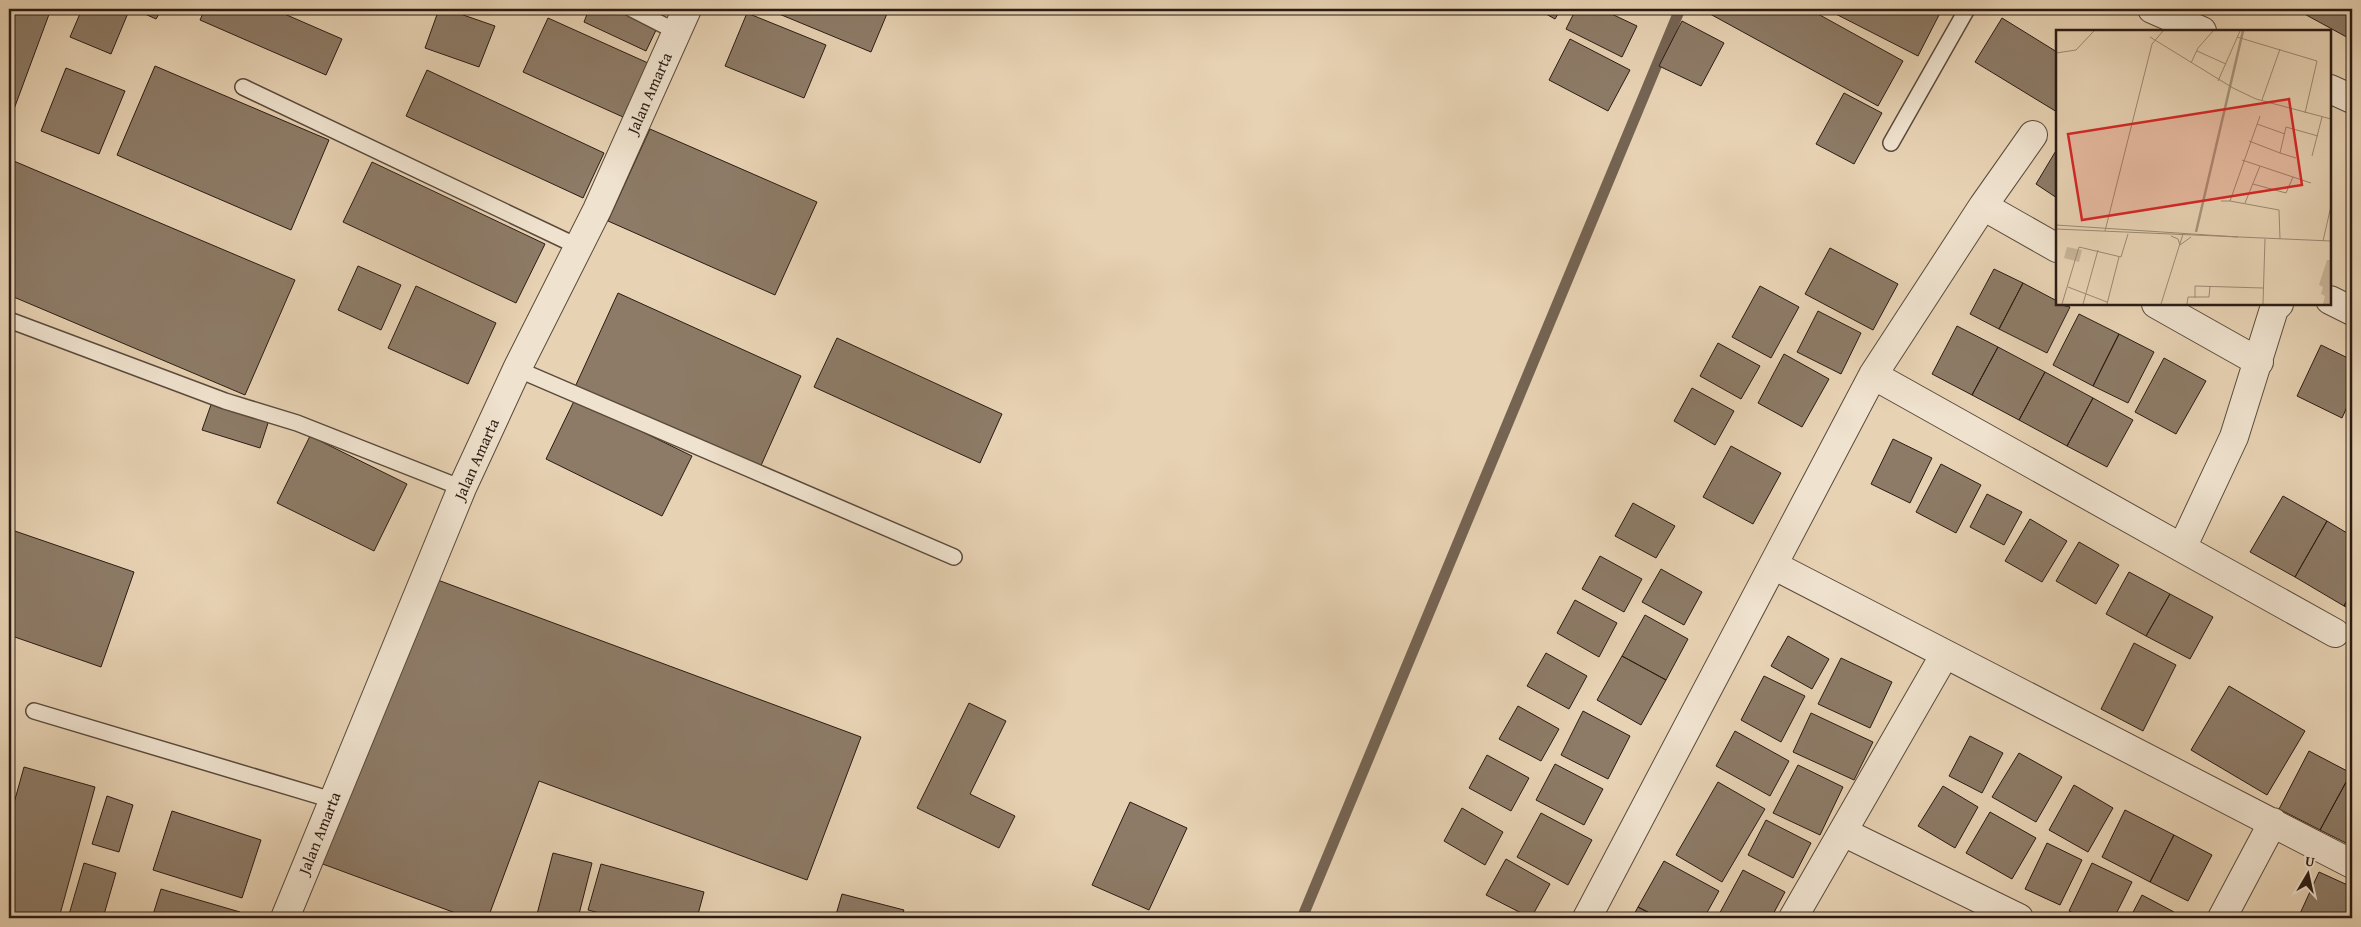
<svg xmlns="http://www.w3.org/2000/svg" width="2361" height="927" viewBox="0 0 2361 927" font-family="'Gentium Book Plus',serif">
	<style>
		.lines { fill: none; stroke-linecap: round; stroke-linejoin: round }
		.stream { stroke: #756453; stroke-width: 11 }
		.building { fill: #8d7b67; stroke: #2b1c14 }
		.service-casing { stroke: #5a4a3c; stroke-width: 18 }
		.minor-casing { stroke: #5a4a3c; stroke-width: 30 }
		.service { stroke: #efe2ce; stroke-width: 15 }
		.minor { stroke: #efe2ce; stroke-width: 28 }
		.labels { text-anchor: middle; stroke-width: 5; stroke-linejoin: round; paint-order: stroke }
		.street-label { font-size: 16px; fill: #2b1c14; stroke: #efe2ce }
		.inset-river { fill: none; stroke: #a7947d; stroke-width: 2.5 }
		.inset-road { fill: none; stroke: #9c8973; stroke-width: 1 }
		.view { fill: #d62828; fill-opacity: 0.15; stroke: #d62828; stroke-width: 2.5 }
		.inset-edge { fill: none; stroke: #2b1c14; stroke-width: 2.5 }
	</style>
	<rect width="100%" height="100%" fill="#e7d2b3"/>
	<filter id="stains"><feTurbulence type="fractalNoise" baseFrequency=".004" numOctaves="4"/><feColorMatrix values="0 0 0 0 .2 0 0 0 0 .09 0 0 0 0 .02 0 0 0 .5 -.17"/></filter>
	<radialGradient id="worn" r=".72"><stop offset=".6" stop-color="#630" stop-opacity="0"/><stop offset="1" stop-color="#630" stop-opacity=".3"/></radialGradient>
	<g class="lines">
		<path class="stream" d="M1302 918 1680 9"/>
	</g>
	<path class="building" d="M9 9H51L14 109 9 107Z
		M82 9H118L128 13 111 54 70 37Z
		M134 9H162L156 19Z
		M205 9H273L342 39 326 75 200 20Z
		M439 9H446L495 26 479 67 425 48Z
		M589 9H620L658 26 646 51 584 22Z
		M767 9H889L871 52Z
		M1537 9H1561L1555 19Z
		M1576 9H1601L1637 26 1622 57 1566 29Z
		M1701 9H1809L1903 61 1878 106Z
		M1826 9H1927L1939 15 1918 56Z
		M2300 9H2352V40L2299 11Z
		M747 13 826 45 804 98 725 66Z
		M548 18 648 63 623 117 523 72Z
		M2002 18 2057 52V112L1975 62Z
		M1682 21 1724 43 1701 86 1659 66Z
		M1570 39 1630 70 1608 111 1549 80Z
		M155 66 329 140 291 230 117 155Z
		M66 68 125 91 99 154 41 131Z
		M427 70 604 153 583 198 406 116Z
		M1844 93 1882 113 1854 164 1816 144Z
		M650 129 817 202 775 295 608 221Z
		M2057 149V198L2036 184Z
		M9 159 295 280 245 395 9 295Z
		M372 162 545 244 516 303 343 222Z
		M1830 248 1898 284 1873 330 1805 294Z
		M358 266 401 285 381 330 338 310Z
		M1994 269 2023 283 1999 329 1970 314Z
		M2023 283 2057 301V304L2070 307 2047 353 1999 329Z
		M416 286 496 323 468 384 388 348Z
		M1760 286 1799 307 1771 358 1732 337Z
		M618 293 801 376 759 470 575 387Z
		M1818 311 1861 333 1841 374 1797 352Z
		M2079 314 2119 334 2093 386 2053 365Z
		M1957 326 1998 347 1972 395 1932 374Z
		M2119 334 2154 352 2128 403 2093 386Z
		M837 338 1002 414 980 463 814 387Z
		M1718 343 1760 366 1741 399 1700 376Z
		M2321 345 2352 360V396L2342 418 2297 396Z
		M1998 347 2045 372 2019 420 1972 395Z
		M1784 354 1829 379 1802 427 1758 403Z
		M2164 358 2206 381 2176 434 2135 412Z
		M2045 372 2093 398 2067 446 2019 420Z
		M1692 388 1734 411 1715 445 1674 421Z
		M2093 398 2133 420 2107 467 2067 446Z
		M575 399 692 456 662 516 546 459Z
		M212 402 269 420 260 448 202 430Z
		M310 436 407 484 374 551 277 503Z
		M1893 439 1932 458 1910 503 1871 484Z
		M1731 446 1781 473 1753 524 1703 497Z
		M1941 464 1981 485 1956 533 1916 512Z
		M1987 494 2022 512 2004 545 1970 527Z
		M2283 496 2327 521 2295 577 2250 552Z
		M1633 503 1675 526 1656 558 1615 536Z
		M2030 519 2067 541 2042 582 2005 561Z
		M2327 521 2352 536V591L2344 606 2295 577Z
		M9 529 134 572 101 667 9 635Z
		M2079 542 2119 565 2096 604 2056 581Z
		M1600 556 1642 579 1624 612 1582 589Z
		M1661 569 1702 592 1684 625 1642 602Z
		M2129 572 2170 594 2146 636 2106 614Z
		M435 579 861 737 807 880 539 781 488 918H469L320 863Z
		M2352 591V610L2344 606Z
		M2170 594 2213 617 2190 659 2146 636Z
		M1575 600 1617 623 1599 657 1557 633Z
		M1645 615 1688 639 1666 680 1622 656Z
		M1788 636 1829 659 1812 689 1771 666Z
		M2134 643 2176 665 2143 731 2101 709Z
		M1546 653 1587 676 1569 709 1527 686Z
		M1622 656 1666 680 1641 725 1597 700Z
		M1841 658 1892 682 1870 728 1818 704Z
		M1764 676 1805 696 1781 742 1741 720Z
		M2229 686 2305 731 2267 795 2191 750Z
		M969 703 1006 721 970 794 1015 816 999 848 917 808Z
		M1518 706 1559 729 1541 761 1499 739Z
		M1583 711 1630 736 1608 779 1561 755Z
		M1811 713 1873 742 1854 780 1793 752Z
		M1735 731 1789 761 1770 796 1716 766Z
		M1970 736 2003 753 1982 793 1949 776Z
		M2309 751 2351 773 2320 830 2279 809Z
		M2019 753 2062 777 2036 822 1992 797Z
		M1487 755 1529 778 1511 811 1469 788Z
		M1555 764 1603 789 1584 825 1536 800Z
		M1798 765 1843 787 1820 835 1773 813Z
		M24 767 95 787 59 918H9V821Z
		M2351 773H2352V846L2320 830Z
		M1718 782 1765 809 1722 882 1676 855Z
		M2074 785 2113 808 2088 852 2049 830Z
		M1943 786 1978 807 1955 848 1918 826Z
		M107 796 133 805 119 852 92 844Z
		M1130 802 1187 828 1149 910 1092 885Z
		M1462 808 1503 832 1485 865 1444 841Z
		M2125 810 2174 835 2150 882 2102 857Z
		M172 811 261 840 242 898 153 870Z
		M1990 812 2036 838 2012 879 1966 853Z
		M1541 813 1592 840 1568 885 1517 857Z
		M1766 820 1811 843 1793 878 1748 855Z
		M2174 835 2212 855 2188 901 2150 882Z
		M2047 843 2082 860 2060 905 2025 889Z
		M553 853 592 863 578 918H536Z
		M1506 859 1550 884 1531 918 1486 895Z
		M1664 861 1719 891 1704 918H1659L1638 907Z
		M84 863 116 873 103 918H68Z
		M2092 863 2132 882 2114 918H2086L2069 911Z
		M601 864 704 892 697 918H618L588 910Z
		M1743 870 1785 892 1771 918H1717Z
		M2319 872 2352 887V918H2298Z
		M161 889 240 912 238 918H152Z
		M842 894 904 910 901 918H835Z
		M2142 895 2174 912 2170 918H2130Z
		M1638 907 1659 918H1632Z"/>
	<g class="lines">
		<g class="service-casing">
			<path id="service" d="M632 9 677 32
				M243 87 579 247
				M1891 143 1967 9
				M9 320 225 401 297 423 462 488
				M517 369 954 557
				M34 711 332 800"/>
		</g>
		<g class="minor-casing">
			<path id="minor" d="M2152 9 2202 31
				M2330 89 2352 99
				M1983 206 2057 248
				M2330 300 2352 311
				M2156 304 2259 362
				M1873 375 2182 548 2234 437 2274 309 2279 304
				M2182 548 2335 633
				M1773 565 2352 864
				M1843 832 2019 918
				M285 918 462 488 517 369 597 210 687 9
				M1587 918 1873 375 1983 206 2033 135
				M1793 918 1945 654
				M2222 918 2273 822"/>
		</g>
		<use href="#service" class="service"/>
		<use href="#minor" class="minor"/>
	</g>
	<g class="labels">
		<g class="street-label">
			<text transform="translate(649 93) rotate(-66)" y="6">Jalan Amarta</text>
			<text transform="translate(476 459) rotate(-66)" y="6">Jalan Amarta</text>
			<text transform="translate(319 833) rotate(-68)" y="6">Jalan Amarta</text>
		</g>
	</g>
	<g transform="translate(2056 30)">
		<rect width="275" height="275" fill="#e7d2b3"/>
		<path d="M271 230H275V274H267L269 266 265 264 267 257 263 255Z" fill="#c7b398"/>
		<path d="M11 217 26 220 23 232 8 228Z" fill="#c7b398"/>
		<path class="inset-river" d="M140 202 187 1"/>
		<path class="inset-road" d="M94 7 177 58 200 69 275 89M181 7 261 31 249 83M141 21 170 34M0 23 20 20 38 1M135 33 142 18 157 1M162 51 184 1M206 70 224 19M201 94 229 104M193 111 224 123 230 97 262 106M224 123 240 128M256 126 266 87M186 130 255 153M197 154 230 163 237 147M165 171H174L204 86M174 171 223 180 224 209M189 173 204 136M0 195 182 207M0 199 275 211M49 201 96 14 107 1M115 206 122 209 124 215 135 207M267 211 275 176M12 257 51 272M139 268V256L207 258M6 274 23 217 65 227 72 204M27 274 42 220M51 274 63 227M105 274 127 204M131 274 132 267H153L154 256M207 274 209 209"/>
		<path class="view" d="M233 69 246 155 26 190 12 104Z"/>
		<rect width="275" height="275" class="inset-edge"/>
	</g>
	<rect width="2361" height="927" fill="none" stroke="#e7d2b3" stroke-width="30"/>
	<rect x="10" y="10" width="2341" height="907" fill="none" stroke="#2b1c14" stroke-width="2.5"/>
	<rect x="15" y="15" width="2331" height="897" fill="none" stroke="#2b1c14"/>
	<g transform="translate(2308 874) rotate(9)" stroke="#efe2ce" stroke-width="4" paint-order="stroke">
	<path d="M0-4L9 19L0 12L-9 19Z" fill="#2b1c14"/>
	<text y="-8" font-size="14" font-weight="bold" text-anchor="middle" fill="#2b1c14">U</text>
	</g>
	<rect width="100%" height="100%" filter="url(#stains)"/>
	<rect width="100%" height="100%" fill="url(#worn)"/>
</svg>
